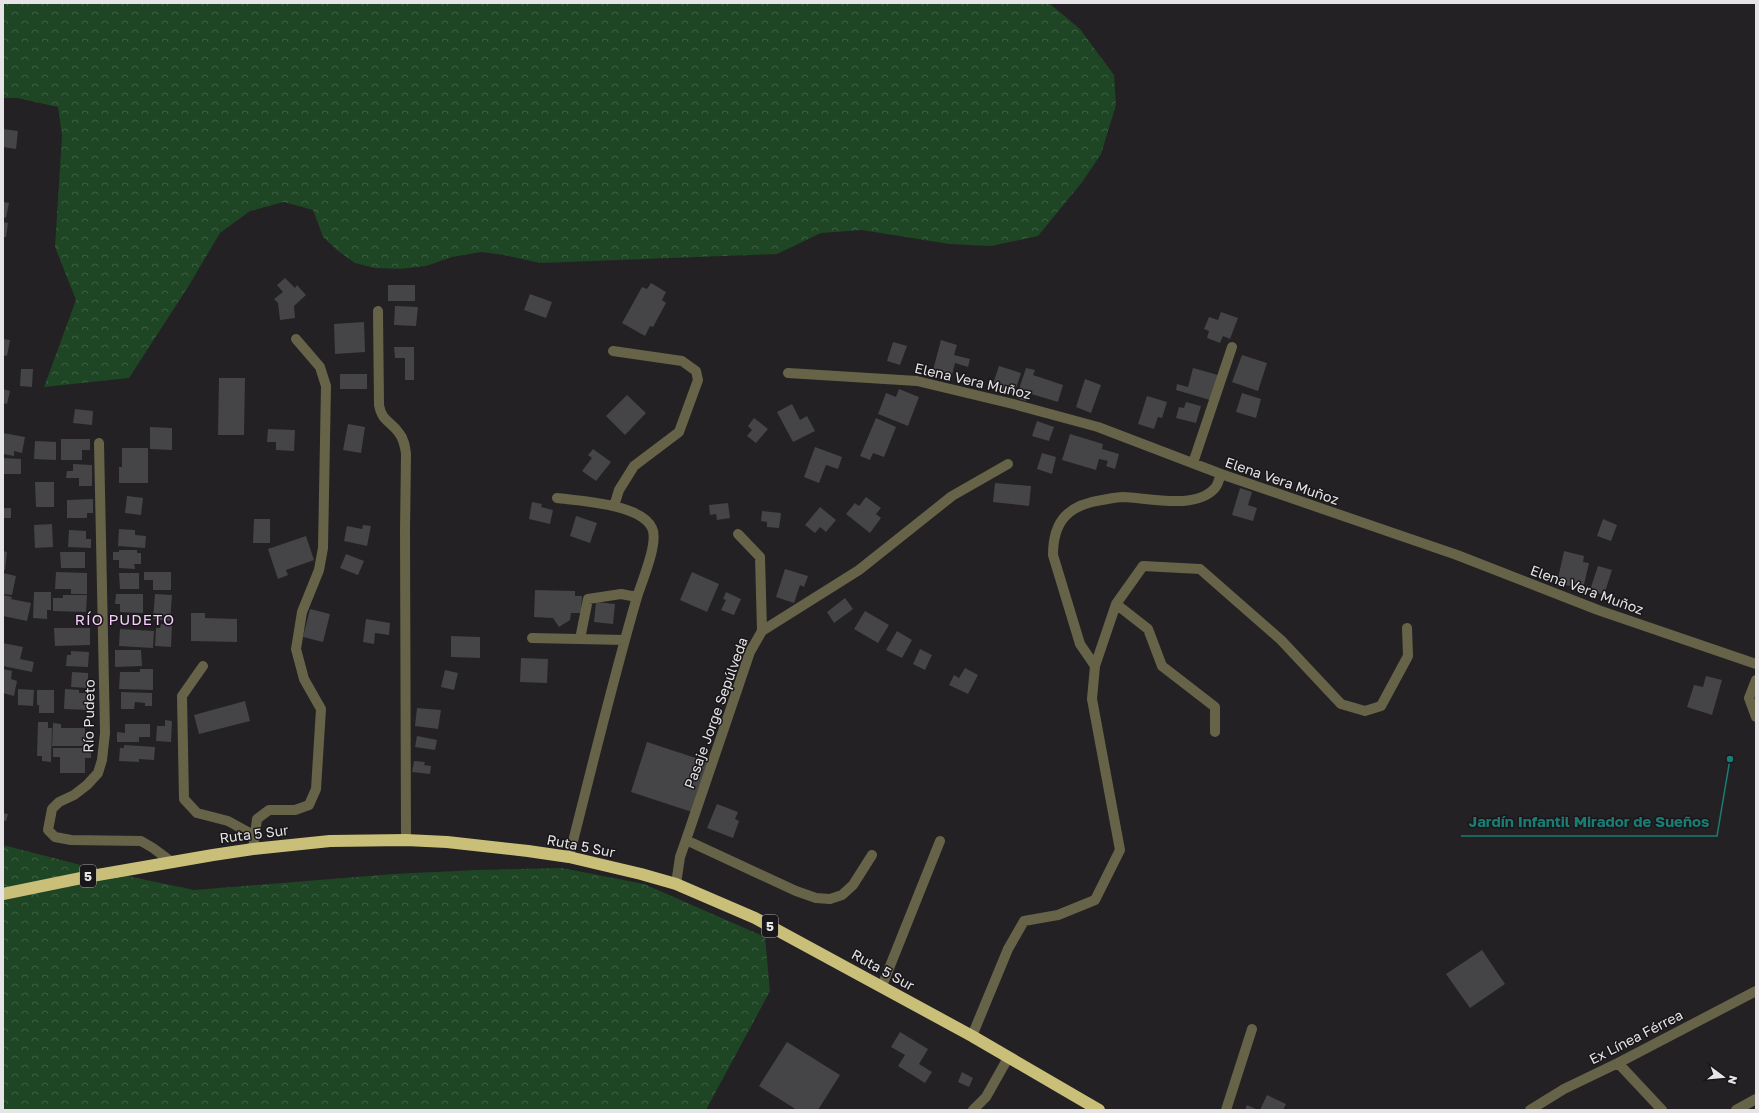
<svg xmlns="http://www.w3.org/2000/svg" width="1759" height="1113" viewBox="0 0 1759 1113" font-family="'Golos Text',sans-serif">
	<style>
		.forest { fill: url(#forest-crowns) }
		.building { fill: #454447 }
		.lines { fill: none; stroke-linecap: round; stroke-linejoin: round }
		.minor { stroke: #676348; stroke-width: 10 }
		.highway { stroke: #cabf79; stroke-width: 12 }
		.labels { text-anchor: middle; stroke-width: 3; stroke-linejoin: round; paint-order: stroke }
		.shield { fill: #191719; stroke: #a8a6a8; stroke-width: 1 }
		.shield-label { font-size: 13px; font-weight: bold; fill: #e6e4e6 }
		.street-label { font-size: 14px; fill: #e6e4e6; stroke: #191719 }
		.neighbourhood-label { font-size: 15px; letter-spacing: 1px; fill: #f7cdff; stroke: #191719 }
		.leader { fill: none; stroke: #1a7c74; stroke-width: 1.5 }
		.callout-dot { fill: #1a7c74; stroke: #191719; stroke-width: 1.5 }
		.callout-label { font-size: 15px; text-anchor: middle; font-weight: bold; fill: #1a7c74; stroke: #191719; stroke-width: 3; stroke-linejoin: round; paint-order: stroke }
	</style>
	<defs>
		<pattern id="forest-crowns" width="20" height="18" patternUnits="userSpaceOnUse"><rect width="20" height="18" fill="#1e4524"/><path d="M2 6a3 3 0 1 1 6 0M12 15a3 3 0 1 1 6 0" fill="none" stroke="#3f6044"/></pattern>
	</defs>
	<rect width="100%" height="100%" fill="#232123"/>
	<path class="forest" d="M3 3H1049L1080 29 1114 75 1116 105 1101 154 1083 181 1038 236 991 246 949 244 862 230 821 233 777 254 540 263 504 255 481 252 452 257 426 266 400 269 375 268 355 263 338 251 323 237 313 210 284 202 250 211 220 233 188 287 129 378 44 387 76 300 55 247 62 135 58 107 17 98H3Z
		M3 845 104 871 194 890 393 874 477 870 562 868 644 884 765 937 770 991 706 1110H3Z"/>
	<path class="building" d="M3 129 18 131 16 149 3 147Z
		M3 202 9 203 6 218 3 217Z
		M3 222 8 223 6 237H3Z
		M285 278 295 288 297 285 306 295 294 306 295 318 280 320 278 303 274 299 283 292 277 285Z
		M651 283 666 292 662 300 666 303 653 327 650 326 645 336 622 323 642 287 647 289Z
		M388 285H415V301H388Z
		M530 294 552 302 546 318 524 310Z
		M395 306 418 307 416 326 394 325Z
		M1221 312 1238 318 1230 339 1223 336 1220 343 1207 338 1209 331 1204 329 1209 317 1218 320Z
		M364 322 365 352 335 354 334 324Z
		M3 339 10 340 7 356 3 355Z
		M941 340 957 345 954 355 970 359 968 367 955 363 952 375 933 370Z
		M893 342 907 346 900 365 887 361Z
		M394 347H414V380H405V358H395Z
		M1242 355 1267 363 1258 391 1232 382Z
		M999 366 1021 373 1014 394 992 387Z
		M1026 368 1035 370 1033 375 1063 385 1058 402 1028 393 1026 401 1016 398Z
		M1193 368 1218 375 1210 400 1176 390 1177 384 1188 387Z
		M21 369H33L32 387 20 386Z
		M340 374H367V389H340Z
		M219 378H245L244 435H218Z
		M1085 379 1101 385 1091 413 1076 407Z
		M3 389 10 391 7 404 3 403Z
		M899 389 919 397 908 426 878 414 886 393 896 397Z
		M1242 393 1261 399 1256 418 1236 412Z
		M627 395 646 413 625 435 606 416Z
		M1147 396 1167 402 1162 418 1158 417 1154 429 1138 424Z
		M1186 402 1201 406 1196 423 1176 418 1179 407 1184 408Z
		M792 404 800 420 807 416 815 431 793 442 777 412Z
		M75 409 93 411 92 425 73 423Z
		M754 418 768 429 756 443 747 436 752 430 748 426Z
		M876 418 896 427 884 457 873 453 870 460 860 456Z
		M1037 421 1054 427 1049 441 1032 436Z
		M348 424 365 427 361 453 343 450Z
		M150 427 172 428V450L150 449Z
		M268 429 295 430 294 451 276 450V442H267Z
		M3 433 25 437 22 453 14 451V456L3 454Z
		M1070 434 1103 444 1102 449 1119 454 1115 469 1106 466 1108 461 1099 459 1096 470 1062 460Z
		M61 439H90V450H82V460H61Z
		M35 441 56 442V460L34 459Z
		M815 447 842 457 838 469 826 465 819 483 804 477Z
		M122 448H148V483H119V467H122Z
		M593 449 611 462 596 481 582 471 592 458 588 455Z
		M1042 453 1056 457 1052 474 1037 469Z
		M3 458 21 459V474H3Z
		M73 464 92 465V486H79V478H66L67 471H73Z
		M35 482H54V507H36Z
		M995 483 1031 486 1029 506 993 502Z
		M1240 488 1252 492 1248 505 1257 508 1253 521 1232 515Z
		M127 496 143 498 141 515 125 513Z
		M866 497 881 508 876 514 881 518 870 533 846 514 855 503 859 506Z
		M93 499V513H87V518H67V500Z
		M532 502 542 504 541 507 553 510 550 524 529 519Z
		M728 503 730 518 717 520 716 514 710 515 709 505Z
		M820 507 836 520 826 532 820 527 815 533 805 525Z
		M3 508H11V518H3Z
		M762 511 781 513 779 528 767 527V522L761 521Z
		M576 516 597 523 590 543 570 536Z
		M254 519H270V543H253Z
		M1603 519 1617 525 1611 541 1597 536Z
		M52 524 53 547 35 548 34 525Z
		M363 525 371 526 367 546 344 541 347 526 362 529Z
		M119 529 135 530V535L146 536 145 548 118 546Z
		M69 530 86 531V539H91V548L68 547Z
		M306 536 314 560 286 570 288 575 278 579 268 549Z
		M119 550H137V553H141V564H134L135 569 119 568V560H113V552H119Z
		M3 551 7 552 5 570H3Z
		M1564 551 1584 556 1583 562 1589 563 1583 589 1557 583Z
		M60 552H85V568H61Z
		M346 554 364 561 358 575 340 568Z
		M1598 566 1612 570 1604 595 1590 590Z
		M785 569 808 576 804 587 800 585 794 603 776 597Z
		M56 572 87 573V594H71V589H55Z
		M144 572H171V590H153V580H144Z
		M692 572 719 584 707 612 680 600Z
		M3 573 16 576 12 595 3 594Z
		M119 573H139V589H120Z
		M535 590 575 591V596H582L581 613H571L570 620 559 627 553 618 534 617Z
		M34 592H51V610H47V619L33 618Z
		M726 592 741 599 734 615 721 610 726 600 723 599Z
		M116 594H143V613L120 612V604H115Z
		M155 594 172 595 170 621 153 619Z
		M3 595 12 597 11 599 31 603 27 621 3 616Z
		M63 595H87L86 612 53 611V598H63Z
		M845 598 853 609 834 623 827 612Z
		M596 602 615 604 613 624 594 622Z
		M310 609 330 614 323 642 303 637Z
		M865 611 889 625 878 643 854 629Z
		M191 613H205V618L237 619V642L191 641Z
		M366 619 390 623 389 635 375 633 374 644 363 642Z
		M161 624 172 625 171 647 155 646 156 628H160Z
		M54 628H90V645L55 646Z
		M120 629 154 631 153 648 119 646Z
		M897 631 912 640 902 658 886 650Z
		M451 636 480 637V658L451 657Z
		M3 643 23 647 20 659 34 662 32 672 3 666Z
		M920 649 932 655 925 670 913 664Z
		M115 650H141L142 666 115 667Z
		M71 651 89 652 88 667 66 666 67 655H71Z
		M521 658 548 659 547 683 520 682Z
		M965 668 978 675 968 694 949 685 954 675 959 678Z
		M3 669 12 671 11 679 17 681 14 696 3 693Z
		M140 669H153V690L119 689 120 672H140Z
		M445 670 458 673 454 690 441 687Z
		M72 672 88 673V688L71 687Z
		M1706 676 1722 680 1712 715 1687 707 1694 685 1703 687Z
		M18 689 34 690 33 706 18 705Z
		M65 689 79 690V693H90L89 710 64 709Z
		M37 690H54V713H39V705H37Z
		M121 692 152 693V706H145V703L135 702 134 709H121Z
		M245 701 250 721 199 734 194 715Z
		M417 708 441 710 438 729 415 726Z
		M165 720 172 721 171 742 156 741 157 726H165Z
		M38 722H48V728H52L51 762 42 761V756H37Z
		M53 723 61 724V728H85V746H52Z
		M125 724H150V737H139V742H117V732L125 733Z
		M417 736 437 740 435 750 415 747Z
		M647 742 711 763 695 813 631 792Z
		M124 745 155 747 154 760 139 759V762L119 761 120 748H124Z
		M53 748H91V758H85V773H60V757H53Z
		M414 761 425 762 424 765 431 766 430 774 412 772Z
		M717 804 738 812 735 819 739 821 733 838 707 828Z
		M3 813 8 814 6 821H3Z
		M1482 950 1505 984 1470 1008 1446 974Z
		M900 1032 928 1049 919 1064 932 1072 925 1083 898 1066 905 1055 891 1047Z
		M787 1042 840 1075 818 1110H797L759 1086Z
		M962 1072 973 1078 969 1087 958 1082Z
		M1267 1095 1286 1104 1283 1110H1260Z
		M1247 1105 1258 1110H1245Z"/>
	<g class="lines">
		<path class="minor" d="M378 311 379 405C382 422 391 421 399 433 404 439 405 446 406 454L405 531 406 840
			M613 351 682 361 696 371 698 380 679 432 634 466 619 490 614 506
			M788 373 917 381 1017 405 1098 427 1221 474 1457 555 1598 610 1756 664
			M99 443 105 733 102 760 98 773 87 785 74 795 59 802 52 809 48 830 55 837 71 840 141 841 153 848 173 863
			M1193 463 1232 347
			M557 498C580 501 641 504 652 528 659 542 642 581 637 597 612 683 591 771 569 857
			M738 534 760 557 762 631
			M1116 604 1148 629 1162 666 1215 707V732
			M532 638 625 640
			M580 639 588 599 621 594 637 597
			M203 666 182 696 184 799 197 813 228 821 255 836
			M1095 666 1116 604 1143 566 1200 569 1281 640 1341 704 1365 711 1381 706 1408 656 1407 628
			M1756 680 1749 698 1756 717
			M686 840 796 891 816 898 830 899 842 895 853 885 872 855
			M253 849 257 819 269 810H295L309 805 316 789 321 709 304 679 296 649 302 612 319 570 323 548 326 386 320 367 296 339
			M676 884 680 857 686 840 750 652 762 631 859 570 952 496 1008 464
			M882 986 940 841
			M972 1036 1008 949 1024 921 1058 915 1095 900 1120 850 1092 699 1095 666 1080 644 1053 555C1053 520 1069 505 1102 500 1109 499 1116 497 1123 497 1149 498 1196 510 1215 488 1218 485 1219 479 1221 474
			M1618 1063 1662 1110
			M973 1110 986 1097 1008 1058
			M1226 1110 1252 1029
			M1530 1110 1564 1089 1618 1063 1756 991
			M1736 1110 1756 1099"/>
		<path class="highway" d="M3 894 86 877 213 855 253 849 330 841 406 840 447 842 528 851 569 857 641 874 676 884 755 918 972 1036 1099 1110"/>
	</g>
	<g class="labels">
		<g class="shield">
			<rect x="80" y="865" width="16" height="22" rx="3"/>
			<rect x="762" y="915" width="16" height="22" rx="3"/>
		</g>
		<g class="shield-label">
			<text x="88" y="881">5</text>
			<text x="770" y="931">5</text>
		</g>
		<g class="street-label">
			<text transform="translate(973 381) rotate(13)" y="5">Elena Vera Muñoz</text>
			<text transform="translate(1282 481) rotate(19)" y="5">Elena Vera Muñoz</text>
			<text transform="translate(1587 590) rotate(20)" y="5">Elena Vera Muñoz</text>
			<text transform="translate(716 713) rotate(-70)" y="5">Pasaje Jorge Sepúlveda</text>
			<text transform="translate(89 716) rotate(-89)" y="5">Río Pudeto</text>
			<text transform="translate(254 834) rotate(-7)" y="5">Ruta 5 Sur</text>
			<text transform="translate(581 846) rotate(11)" y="5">Ruta 5 Sur</text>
			<text transform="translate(883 970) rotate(29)" y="5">Ruta 5 Sur</text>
			<text transform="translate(1636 1037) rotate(-27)" y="5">Ex Línea Férrea</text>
		</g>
		<g class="neighbourhood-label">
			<text x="125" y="625">RÍO PUDETO</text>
		</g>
	</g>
	<path class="leader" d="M1730 759L1717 836H1461"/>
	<circle class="callout-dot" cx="1730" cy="759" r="4"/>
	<g class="callout-label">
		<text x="1589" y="827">Jardín Infantil Mirador de Sueños</text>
	</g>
	<rect width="1759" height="1113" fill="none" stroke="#e6e4e6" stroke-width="8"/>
	<g transform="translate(1723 1077) rotate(106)" stroke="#191719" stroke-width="3" paint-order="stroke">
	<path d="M0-3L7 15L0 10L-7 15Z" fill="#e6e4e6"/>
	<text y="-6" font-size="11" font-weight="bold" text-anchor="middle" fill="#e6e4e6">N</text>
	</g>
</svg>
